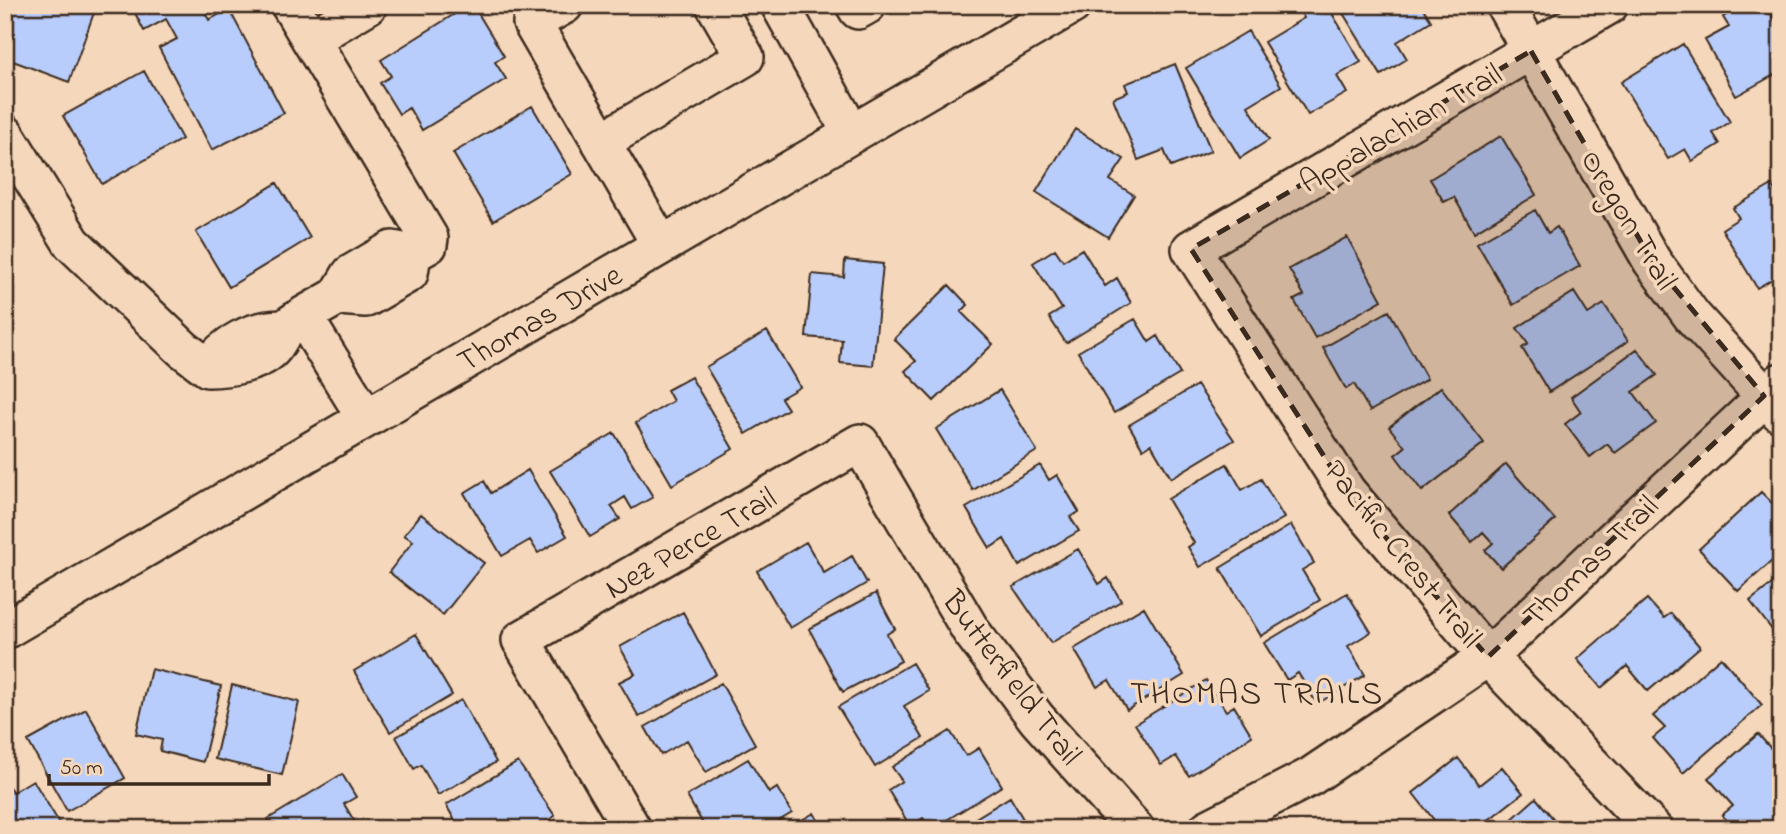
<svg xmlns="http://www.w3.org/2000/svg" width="1786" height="834" viewBox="0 0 1786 834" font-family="'Indie Flower',sans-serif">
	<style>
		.building { fill: #b8cdfc; stroke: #3b2a1e; stroke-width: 2 }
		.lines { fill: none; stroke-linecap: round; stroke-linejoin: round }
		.minor-casing { stroke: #3b2a1e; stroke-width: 42 }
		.minor { stroke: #f5d7bb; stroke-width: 37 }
		.marked { fill: #3b2a1e; fill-opacity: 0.2; stroke: #3b2a1e; stroke-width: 5; stroke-dasharray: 14 9; stroke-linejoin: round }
		.labels { text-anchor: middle; stroke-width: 7; stroke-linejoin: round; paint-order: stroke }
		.street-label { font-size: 32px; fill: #3b2a1e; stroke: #f5d7bb }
		.neighbourhood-label { font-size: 33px; letter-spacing: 2px; fill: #3b2a1e; stroke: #f5d7bb }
	</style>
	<rect width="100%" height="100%" fill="#f5d7bb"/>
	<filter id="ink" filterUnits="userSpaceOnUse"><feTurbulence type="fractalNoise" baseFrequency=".0143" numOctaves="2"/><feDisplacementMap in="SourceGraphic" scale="14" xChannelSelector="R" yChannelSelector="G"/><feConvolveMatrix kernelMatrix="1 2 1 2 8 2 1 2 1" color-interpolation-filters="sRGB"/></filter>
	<g filter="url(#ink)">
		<path class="building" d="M5 5 96 7 69 82 5 58Z
			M131 5H201L209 20 229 9 284 113 212 150 159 48 177 39 166 19 144 31Z
			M469 5H473L504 56 495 62 506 79 422 130 409 108 399 114 380 83 391 76 381 60Z
			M1305 5H1327L1361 62 1337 76 1347 93 1308 115 1264 42 1304 18 1298 9Z
			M1338 5H1421L1431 21 1397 42 1407 59 1381 75Z
			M1744 5H1766L1781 32V71L1736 96 1705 40 1729 27 1723 17Z
			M1248 31 1281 86 1248 106 1269 140 1240 158 1186 68Z
			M1683 44 1730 122 1713 133 1720 144 1692 161 1685 149 1668 159 1621 82Z
			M1175 64 1211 151 1171 167 1164 150 1138 160 1113 98 1128 92 1125 84Z
			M144 71 182 139 102 184 63 116Z
			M532 106 572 174 493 221 453 153Z
			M1075 129 1124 159 1110 180 1134 195 1108 237 1036 192Z
			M1501 136 1536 195 1474 232 1454 197 1444 202 1430 179Z
			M277 183 310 238 229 287 196 232Z
			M1772 185 1781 200V274L1757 288 1722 229 1739 218 1733 208Z
			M1535 210 1548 233 1557 227 1580 266 1513 305 1477 243Z
			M1347 237 1382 300 1315 338 1294 300 1304 295 1289 269Z
			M1055 249 1063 261 1082 249 1105 286 1117 278 1131 303 1066 343 1049 317 1062 309 1033 263Z
			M845 260 883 264 873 366 840 363 842 340 806 337 812 274 844 277Z
			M949 285 968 305 961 312 993 344 934 401 905 371 916 361 894 339Z
			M1574 292 1588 314 1604 304 1628 341 1549 392 1522 348 1528 344 1517 328Z
			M1389 311 1427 379 1370 411 1354 384 1346 389 1323 348Z
			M1135 319 1149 342 1158 336 1180 374 1114 413 1078 352Z
			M767 331 800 387 781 398 788 409 746 434 706 367Z
			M1637 349 1657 375 1633 392 1656 423 1615 453 1607 444 1590 457 1565 424 1581 412 1571 397Z
			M691 377 733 449 672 485 636 423 673 401 667 390Z
			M1197 385 1234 440 1171 478 1151 444 1143 449 1129 425Z
			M1441 387 1484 443 1422 491 1395 455 1405 447 1389 427Z
			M1000 390 1037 451 973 490 936 429Z
			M614 433 653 497 632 509 625 497 611 506 620 519 590 537 550 471Z
			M1227 464 1242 490 1261 479 1284 518 1200 567 1188 547 1194 543 1168 499Z
			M1506 464 1555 520 1501 568 1485 550 1493 543 1483 532 1472 542 1449 515Z
			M1040 465 1049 480 1057 475 1079 512 1070 517 1079 531 1019 566 1004 539 990 548 966 508Z
			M528 470 567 536 538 553 530 540 502 556 464 493 484 481 491 493Z
			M1761 492 1778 509 1781 507V553L1738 591 1699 549Z
			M421 514 484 563 443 615 389 572 413 541 404 535Z
			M1291 525 1314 563 1302 570 1320 600 1261 636 1220 568Z
			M806 542 824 573 852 556 867 583 790 628 757 571Z
			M1078 549 1099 584 1108 578 1121 601 1051 643 1013 587Z
			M1781 577V625L1773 631 1750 601Z
			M876 593 895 629 887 634 901 661 843 692 809 629Z
			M1347 593 1371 632 1348 646 1365 675 1317 704 1298 673 1287 680 1264 643Z
			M1647 599 1664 618 1671 613 1700 647 1648 691 1627 666 1601 688 1577 659Z
			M1144 607 1184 675 1127 710 1109 680 1097 687 1074 649Z
			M683 612 716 674 639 717 619 682 635 674 620 647Z
			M416 634 452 695 390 732 354 671Z
			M1721 657 1762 705 1683 773 1653 738 1665 728 1653 716Z
			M912 663 929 691 904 706 923 738 875 767 838 707Z
			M151 669 221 686 203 762 160 751 162 740 136 734Z
			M1206 680 1226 711 1234 706 1252 736 1189 776 1176 756 1161 765 1135 724Z
			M721 683 755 744 706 772 687 740 661 755 645 727Z
			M232 685 299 702 282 775 215 759Z
			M461 700 496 762 438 795 421 765 414 769 396 737Z
			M86 709 125 778 67 811 28 741Z
			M950 731 966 756 979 748 1002 786 932 829 923 818 910 826 888 790 902 781 892 767Z
			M1758 734 1773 751 1777 747 1781 751V818L1769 829H1735L1722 815 1733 806 1708 778Z
			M1458 758 1479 785 1502 767 1523 793 1477 829H1441L1413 793Z
			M748 759 769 793 777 788 792 813 765 829H706L687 796Z
			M518 762 555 816 534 829H472L470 826 460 829 446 805Z
			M342 774 356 797 344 804 359 829H274L268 819Z
			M33 780 63 829H5V782L13 792Z
			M1010 797 1029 829H958Z
			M1536 798 1562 829H1501Z
			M814 813 823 829H786Z"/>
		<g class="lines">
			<g class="minor-casing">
				<path id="minor" d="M290 5 429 238 428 245 412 254
					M564 5 532 23 661 245
					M780 5 852 134
					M855 5 858 10 867 5
					M1505 5 1652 261 1692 316 1780 413
					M1609 5 1191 249 1347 492 1488 657 1653 829
					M311 39 368 5
					M5 134 72 243 183 349 208 368
					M601 142 745 57 715 5
					M338 296 351 274 392 250 412 254 409 273 366 298 338 296 303 316 366 418
					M282 329C253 329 224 344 208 368 227 368 262 363 274 347 287 328 281 330 303 316
					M5 630 1072 5
					M632 829 521 640 860 443 971 631 1037 719 1135 829
					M1208 829 1310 777 1488 657 1781 382"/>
			</g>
			<use href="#minor" class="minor"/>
		</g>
	</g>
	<path class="marked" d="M1531 51 1652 261 1764 396 1488 657 1347 492 1191 249Z"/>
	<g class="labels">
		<g class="street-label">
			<text transform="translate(1400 127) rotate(-30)" y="11">Appalachian Trail</text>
			<text transform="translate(1630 219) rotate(59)" y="11">Oregon Trail</text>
			<text transform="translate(539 317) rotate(-30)" y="11">Thomas Drive</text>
			<text transform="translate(690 542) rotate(-30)" y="11">Nez Perce Trail</text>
			<text transform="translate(1404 553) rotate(51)" y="11">Pacific Crest Trail</text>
			<text transform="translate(1590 560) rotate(-44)" y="11">Thomas Trail</text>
			<text transform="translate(1013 677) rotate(53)" y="11">Butterfield Trail</text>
		</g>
		<g class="neighbourhood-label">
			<text x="1257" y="703">THOMAS TRAILS</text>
		</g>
	</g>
	<rect width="1786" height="834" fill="none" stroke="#f5d7bb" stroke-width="28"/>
	<rect x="14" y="14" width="1758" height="806" fill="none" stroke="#3b2a1e" stroke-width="2.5" filter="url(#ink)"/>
	<path d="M49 774v10h220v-10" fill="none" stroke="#3b2a1e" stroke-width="3.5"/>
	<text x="60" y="774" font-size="21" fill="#3b2a1e" stroke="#f5d7bb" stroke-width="5" paint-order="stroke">50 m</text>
</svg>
